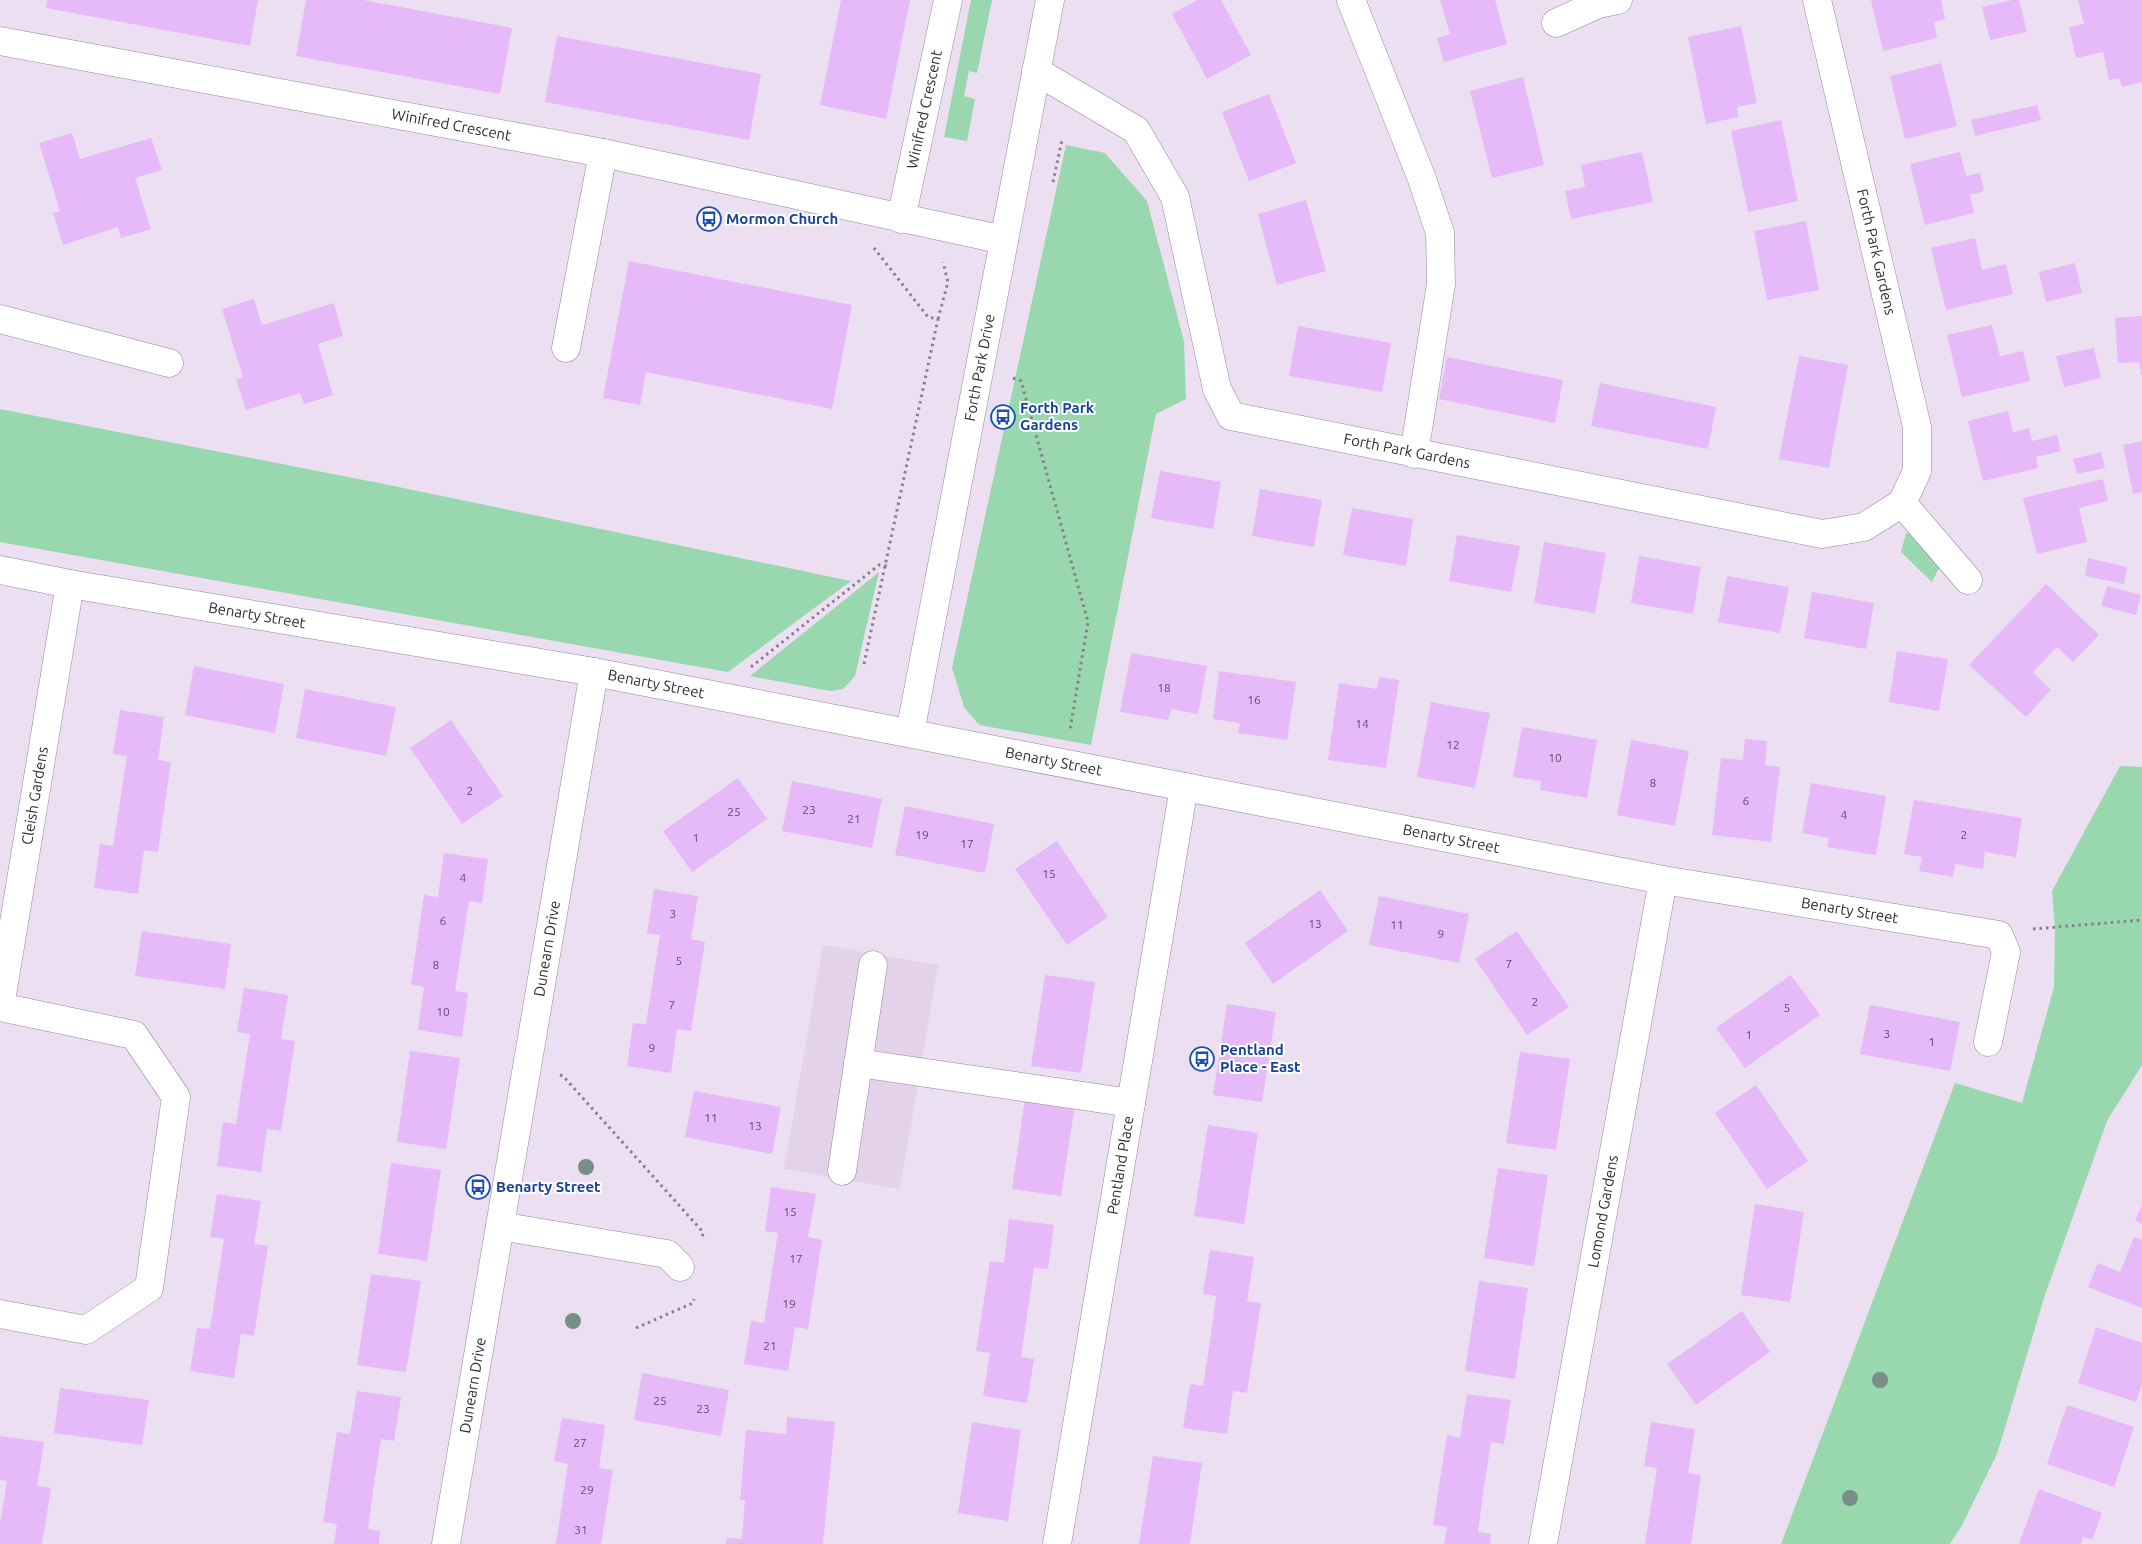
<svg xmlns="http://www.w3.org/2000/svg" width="2142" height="1544" viewBox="0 0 2142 1544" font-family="Ubuntu,sans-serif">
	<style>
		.built { fill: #e4d2eb }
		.green { fill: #99d7ae }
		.building { fill: #e6b9f8 }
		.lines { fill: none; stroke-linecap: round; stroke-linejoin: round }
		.minor-casing { stroke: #938798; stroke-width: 29 }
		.path { stroke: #887f8c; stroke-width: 3; stroke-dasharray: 2.5 4; stroke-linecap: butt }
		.minor { stroke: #fff; stroke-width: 28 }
		.tree { fill: #778f87 }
		.labels { text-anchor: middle; stroke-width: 4; stroke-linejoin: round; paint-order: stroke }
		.number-label { font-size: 12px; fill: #5e4e64 }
		.street-label { font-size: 15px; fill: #302b32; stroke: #fff }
		.transit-label { font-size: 15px; font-weight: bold; fill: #164399; stroke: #fff; text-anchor: start }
	</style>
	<rect width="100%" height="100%" fill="#ecdff2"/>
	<path class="built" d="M823 945 938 965 900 1189 784 1169Z"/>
	<path class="green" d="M971 0H992L977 73 969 71 964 96 975 99 967 141 944 137Z
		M1066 145 1105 153 1147 201 1184 341 1186 399 1156 414 1091 745 979 725 964 707 952 668Z
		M0 409 389 485 851 581 728 672 0 542Z
		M1906 533 1911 534 1936 557 1939 568 1932 582 1901 552Z
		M879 572 855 676 843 689 830 691 750 676Z
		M2120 766 2142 767V1065L2107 1121 2045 1295 1997 1454 1961 1527 1950 1544H1781L1955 1083 2022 1103 2054 987 2055 929 2052 891Z"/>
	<path class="building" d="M47 0H258L250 46 46 8Z
		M306 0H363L512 28 500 94 296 56Z
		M841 0H910L886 119 820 105Z
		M1197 0H1221L1251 55 1207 79 1172 14Z
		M1440 0H1495L1507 44 1444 62 1437 38 1450 34Z
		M1871 0H1941L1945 19 1934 22 1937 38 1883 51Z
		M2012 0H2019L2027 32 1990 40 1982 7Z
		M2078 0H2142V82L2122 87 2119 78 2109 80 2103 52 2076 58 2069 27 2084 24Z
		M1741 26 1757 103 1737 107 1738 117 1706 124 1688 37Z
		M557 36 761 74 749 140 545 102Z
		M1941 63 1957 126 1905 139 1890 76Z
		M1523 77 1544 165 1492 178 1470 91Z
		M1269 94 1296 163 1249 181 1222 112Z
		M2037 105 2041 120 1975 136 1971 120Z
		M1781 120 1798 201 1748 212 1731 131Z
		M72 133 80 159 151 138 162 170 135 178 151 229 121 238 118 227 63 245 53 213 60 211 39 143Z
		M1642 152 1653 202 1571 219 1565 191 1585 187 1581 165Z
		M1960 152 1966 176 1980 173 1984 191 1970 195 1974 213 1925 225 1910 164Z
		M1306 200 1326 271 1277 285 1258 214Z
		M1806 221 1819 290 1767 300 1754 231Z
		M1975 238 1982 270 2006 264 2013 294 1946 310 1931 248Z
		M629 261 852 305 832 409 646 372 640 405 603 398Z
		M2075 263 2082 293 2046 302 2039 272Z
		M254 299 262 325 334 303 343 336 318 344 333 395 304 404 300 393 246 410 236 379 243 377 222 309Z
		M2142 316V375H2141L2140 362 2118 363 2115 318Z
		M1992 325 2000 356 2023 351 2030 381 1962 397 1947 335Z
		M1298 326 1391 343 1382 392 1289 376Z
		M2094 348 2101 378 2064 387 2056 356Z
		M1799 356 1848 365 1829 468 1779 459Z
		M1447 357 1563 380 1555 423 1439 399Z
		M1600 383 1716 407 1708 449 1591 426Z
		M2008 411 2013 432 2029 428 2032 441 2057 435 2061 451 2036 457 2038 468 1983 481 1968 421Z
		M2142 441V492L2133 494 2123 445Z
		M2101 452 2105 468 2077 474 2073 459Z
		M1160 471 1221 482 1213 529 1151 518Z
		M2103 479 2108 501 2079 508 2087 542 2037 554 2023 498Z
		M1260 489 1322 500 1314 547 1252 536Z
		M1352 508 1413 519 1406 566 1343 555Z
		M1457 535 1520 546 1511 592 1449 581Z
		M1544 542 1606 553 1595 613 1534 603Z
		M1639 556 1701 567 1693 614 1631 603Z
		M2088 558 2127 567 2124 584 2085 576Z
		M1727 576 1789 587 1780 633 1718 622Z
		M2046 584 2099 635 2073 662 2057 647 2033 672 2051 690 2026 717 1969 665Z
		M2107 586 2141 595 2136 615 2101 606Z
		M1812 592 1874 603 1866 649 1804 638Z
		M1897 651 1948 659 1939 711 1889 702Z
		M1131 653 1207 666 1198 714 1171 709 1168 720 1120 712Z
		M194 666 284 684 275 733 185 715Z
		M1219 671 1296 682 1287 740 1238 733 1240 723 1213 719Z
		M1379 677 1399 680 1386 768 1328 760 1339 683 1377 689Z
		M305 689 396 707 386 756 296 738Z
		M1431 702 1490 713 1475 788 1417 777Z
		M120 710 164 717 158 760 171 762 158 852 144 850 138 894 94 888 100 844 113 846 127 756 113 754Z
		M451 720 503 796 462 824 410 748Z
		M1522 727 1597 740 1587 798 1540 790 1541 781 1513 777Z
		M1745 739 1767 741 1765 765 1780 767 1771 842 1712 835 1721 758 1743 760Z
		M1631 740 1689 751 1675 826 1617 815Z
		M738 778 767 819 692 872 663 831Z
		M792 781 882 799 872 848 782 831Z
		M1811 783 1886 796 1876 855 1827 847 1829 838 1802 833Z
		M1914 800 2022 818 2016 857 1985 852 1983 869 1955 864 1953 877 1919 871 1922 857 1904 854Z
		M905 806 994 824 985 873 895 855Z
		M1057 841 1108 917 1067 945 1015 869Z
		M444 853 488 859 482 903 469 901 455 991 468 993 462 1037 418 1030 424 987 411 984 424 895 438 897Z
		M654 889 698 896 691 939 705 942 691 1031 677 1029 671 1073 627 1066 633 1023 646 1024 660 935 647 933Z
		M1320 890 1348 931 1273 984 1245 943Z
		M1379 896 1469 914 1459 963 1369 945Z
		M142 931 231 944 225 989 135 976Z
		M1517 931 1569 1007 1527 1035 1475 959Z
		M1045 975 1095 982 1081 1073 1031 1066Z
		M1791 975 1820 1015 1745 1068 1716 1028Z
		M244 988 288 995 281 1039 295 1041 281 1131 267 1129 261 1172 217 1166 223 1122 236 1124 250 1034 237 1032Z
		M1227 1004 1276 1012 1262 1102 1213 1095Z
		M1870 1005 1960 1022 1950 1071 1860 1054Z
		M410 1051 460 1058 446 1149 397 1142Z
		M1520 1052 1570 1059 1556 1150 1506 1143Z
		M1756 1085 1808 1161 1767 1189 1715 1113Z
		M694 1091 781 1107 772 1154 685 1137Z
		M1025 1098 1075 1105 1061 1196 1012 1189Z
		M1208 1125 1258 1133 1244 1224 1194 1216Z
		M391 1163 441 1170 427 1261 378 1254Z
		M1498 1168 1548 1175 1534 1266 1484 1258Z
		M771 1187 816 1194 808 1237 822 1240 808 1329 795 1327 788 1371 744 1364 751 1321 764 1323 778 1233 765 1231Z
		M217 1194 261 1201 254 1244 268 1246 254 1336 241 1334 234 1378 190 1371 197 1328 210 1329 224 1239 210 1237Z
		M1755 1204 1804 1212 1790 1302 1741 1295Z
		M2142 1206V1224L2135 1220Z
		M1009 1219 1054 1225 1048 1269 1034 1268 1021 1357 1034 1359 1027 1403 983 1396 990 1353 976 1351 990 1261 1004 1263Z
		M2134 1237 2142 1240V1308L2088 1287 2098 1263 2120 1272Z
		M1210 1250 1254 1257 1247 1301 1261 1303 1247 1393 1233 1391 1227 1434 1183 1428 1190 1384 1203 1386 1210 1341 1216 1296 1203 1294Z
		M371 1274 421 1281 406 1372 357 1365Z
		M1479 1281 1528 1288 1515 1379 1465 1371Z
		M1742 1311 1770 1352 1696 1405 1667 1364Z
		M2096 1327 2142 1343V1384L2136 1402 2078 1383Z
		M642 1373 729 1390 721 1436 634 1420Z
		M60 1388 149 1400 142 1445 54 1433Z
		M357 1391 401 1397 394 1441 381 1439 374 1484 368 1529 380 1531 379 1544H334L337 1524 323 1522 337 1432 350 1434Z
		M1467 1394 1511 1400 1504 1444 1491 1442 1484 1487 1478 1532 1491 1534 1490 1544H1444L1447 1527 1433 1525 1447 1435 1460 1438Z
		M2067 1405 2134 1427 2114 1487 2047 1464Z
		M787 1417 835 1422 823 1544H726L727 1538 742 1539 745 1500H740L746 1430 786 1434Z
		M562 1418 605 1425 599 1468 613 1470 601 1544H556L568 1464 554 1461Z
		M972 1422 1021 1430 1008 1521 958 1513Z
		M1651 1422 1695 1429 1688 1473 1701 1475 1691 1544H1645L1657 1468 1644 1466Z
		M0 1436 44 1442 37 1486 51 1488 42 1544H0V1524L7 1481 0 1480Z
		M1153 1456 1202 1463 1190 1544H1139Z
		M2039 1489 2102 1513 2092 1540 2083 1537 2081 1544H2019Z"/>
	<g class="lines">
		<g class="minor-casing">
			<g id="minor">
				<path d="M1351 0 1422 179 1440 233 1441 284 1414 454"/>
				<path d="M1556 23 1598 4 1618 0"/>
				<path id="s1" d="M0 41 603 153 1004 240"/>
				<path id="s2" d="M1036 71 1136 130 1175 197 1217 389 1231 416 1822 534 1864 527 1902 503 1917 471V427L1817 0"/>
				<path id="s3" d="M901 219 948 0"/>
				<path d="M0 319 169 363"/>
				<path d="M566 348 603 153"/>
				<path d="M1902 503 1968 580"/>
				<path id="s4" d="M0 570 70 584 594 672 1663 880 1999 935 2006 952 1988 1042"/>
				<path id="s5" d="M910 733 1050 0"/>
				<path d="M858 1063 1131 1103"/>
				<path d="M842 1171 873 965"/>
				<path d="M500 1226 667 1254 680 1267"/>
				<path id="s6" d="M0 1314 86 1330 149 1288 176 1097 134 1035 0 1007 70 584"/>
				<path id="s7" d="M446 1544 594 672"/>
				<path id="s8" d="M1057 1544 1184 787"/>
				<path id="s9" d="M1543 1544 1663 880"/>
			</g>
		</g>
		<path class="path" d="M1053 182 1062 140
			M938 319 948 282 943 262
			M1013 378 1021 381 1088 622 1070 730
			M864 664 938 319 928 317 874 248
			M751 667 879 565 887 566
			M2033 929 2142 920
			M560 1075 563 1076 703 1232 702 1240
			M636 1328 693 1303 694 1299"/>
		<use href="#minor" class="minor"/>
	</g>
	<g class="tree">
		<circle cx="586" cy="1167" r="8"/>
		<circle cx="573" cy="1321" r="8"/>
		<circle cx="1880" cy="1380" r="8"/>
		<circle cx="1850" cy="1498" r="8"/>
	</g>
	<defs>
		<g id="bus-ring" transform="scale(1.25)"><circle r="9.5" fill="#fff" stroke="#1a4fb4" stroke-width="1.5"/><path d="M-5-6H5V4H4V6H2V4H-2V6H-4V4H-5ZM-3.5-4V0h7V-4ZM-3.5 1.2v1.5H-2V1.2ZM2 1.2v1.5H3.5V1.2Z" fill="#1a4fb4"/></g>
	</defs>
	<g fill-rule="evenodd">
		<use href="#bus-ring" x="709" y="219"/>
		<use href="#bus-ring" x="1003" y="417"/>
		<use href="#bus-ring" x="1202" y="1059"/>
		<use href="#bus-ring" x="478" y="1187"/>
	</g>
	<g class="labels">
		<g class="number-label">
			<text x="1164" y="692">18</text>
			<text x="1254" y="704">16</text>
			<text x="1362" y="728">14</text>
			<text x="1453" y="749">12</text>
			<text x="1555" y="762">10</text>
			<text x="1653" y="787">8</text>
			<text x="470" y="795">2</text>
			<text x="1746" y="805">6</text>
			<text x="809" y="814">23</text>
			<text x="734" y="816">25</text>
			<text x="1844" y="819">4</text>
			<text x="854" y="823">21</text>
			<text x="922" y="839">19</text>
			<text x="1964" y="839">2</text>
			<text x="696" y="842">1</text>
			<text x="967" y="848">17</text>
			<text x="1049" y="878">15</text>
			<text x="463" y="882">4</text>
			<text x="673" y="918">3</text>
			<text x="443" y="925">6</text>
			<text x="1315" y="928">13</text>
			<text x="1397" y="929">11</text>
			<text x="1441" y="938">9</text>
			<text x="679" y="965">5</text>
			<text x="1509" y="968">7</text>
			<text x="436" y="969">8</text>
			<text x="1535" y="1006">2</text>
			<text x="672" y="1009">7</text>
			<text x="1787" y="1012">5</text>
			<text x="443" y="1016">10</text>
			<text x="1887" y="1038">3</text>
			<text x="1749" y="1039">1</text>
			<text x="1932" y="1046">1</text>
			<text x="652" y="1052">9</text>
			<text x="711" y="1122">11</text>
			<text x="755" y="1130">13</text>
			<text x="790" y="1216">15</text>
			<text x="796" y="1263">17</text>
			<text x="789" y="1308">19</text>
			<text x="770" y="1350">21</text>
			<text x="660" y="1405">25</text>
			<text x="703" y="1413">23</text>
			<text x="580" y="1447">27</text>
			<text x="587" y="1494">29</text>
			<text x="581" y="1534">31</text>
		</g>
		<g class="street-label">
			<text dy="5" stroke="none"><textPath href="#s3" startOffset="112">Winifred Crescent</textPath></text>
			<text dy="5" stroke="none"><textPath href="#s1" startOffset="459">Winifred Crescent</textPath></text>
			<text transform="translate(1876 252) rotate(77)" y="5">Forth Park Gardens</text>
			<text dy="5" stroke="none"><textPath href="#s5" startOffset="372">Forth Park Drive</textPath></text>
			<text dy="5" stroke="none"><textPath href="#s2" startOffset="600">Forth Park Gardens</textPath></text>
			<text dy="5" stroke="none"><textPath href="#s4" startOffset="261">Benarty Street</textPath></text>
			<text dy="5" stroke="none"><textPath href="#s4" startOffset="666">Benarty Street</textPath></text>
			<text dy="5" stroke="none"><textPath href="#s4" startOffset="1071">Benarty Street</textPath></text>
			<text dy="5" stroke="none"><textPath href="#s6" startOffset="782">Cleish Gardens</textPath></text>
			<text dy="5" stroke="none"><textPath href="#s4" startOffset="1476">Benarty Street</textPath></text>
			<text dy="5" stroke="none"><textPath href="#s4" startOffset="1881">Benarty Street</textPath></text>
			<text dy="5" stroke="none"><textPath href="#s7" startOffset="604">Dunearn Drive</textPath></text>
			<text dy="5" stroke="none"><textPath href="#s8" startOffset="384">Pentland Place</textPath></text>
			<text dy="5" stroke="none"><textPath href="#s9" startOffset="338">Lomond Gardens</textPath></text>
			<text dy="5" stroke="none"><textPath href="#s7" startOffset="161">Dunearn Drive</textPath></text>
		</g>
		<g class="transit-label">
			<text x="726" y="224">Mormon Church</text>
			<text x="1020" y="413">Forth Park<tspan x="1020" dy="17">Gardens</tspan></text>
			<text x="1220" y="1055">Pentland<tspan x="1220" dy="17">Place - East</tspan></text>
			<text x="496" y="1192">Benarty Street</text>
		</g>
	</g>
</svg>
